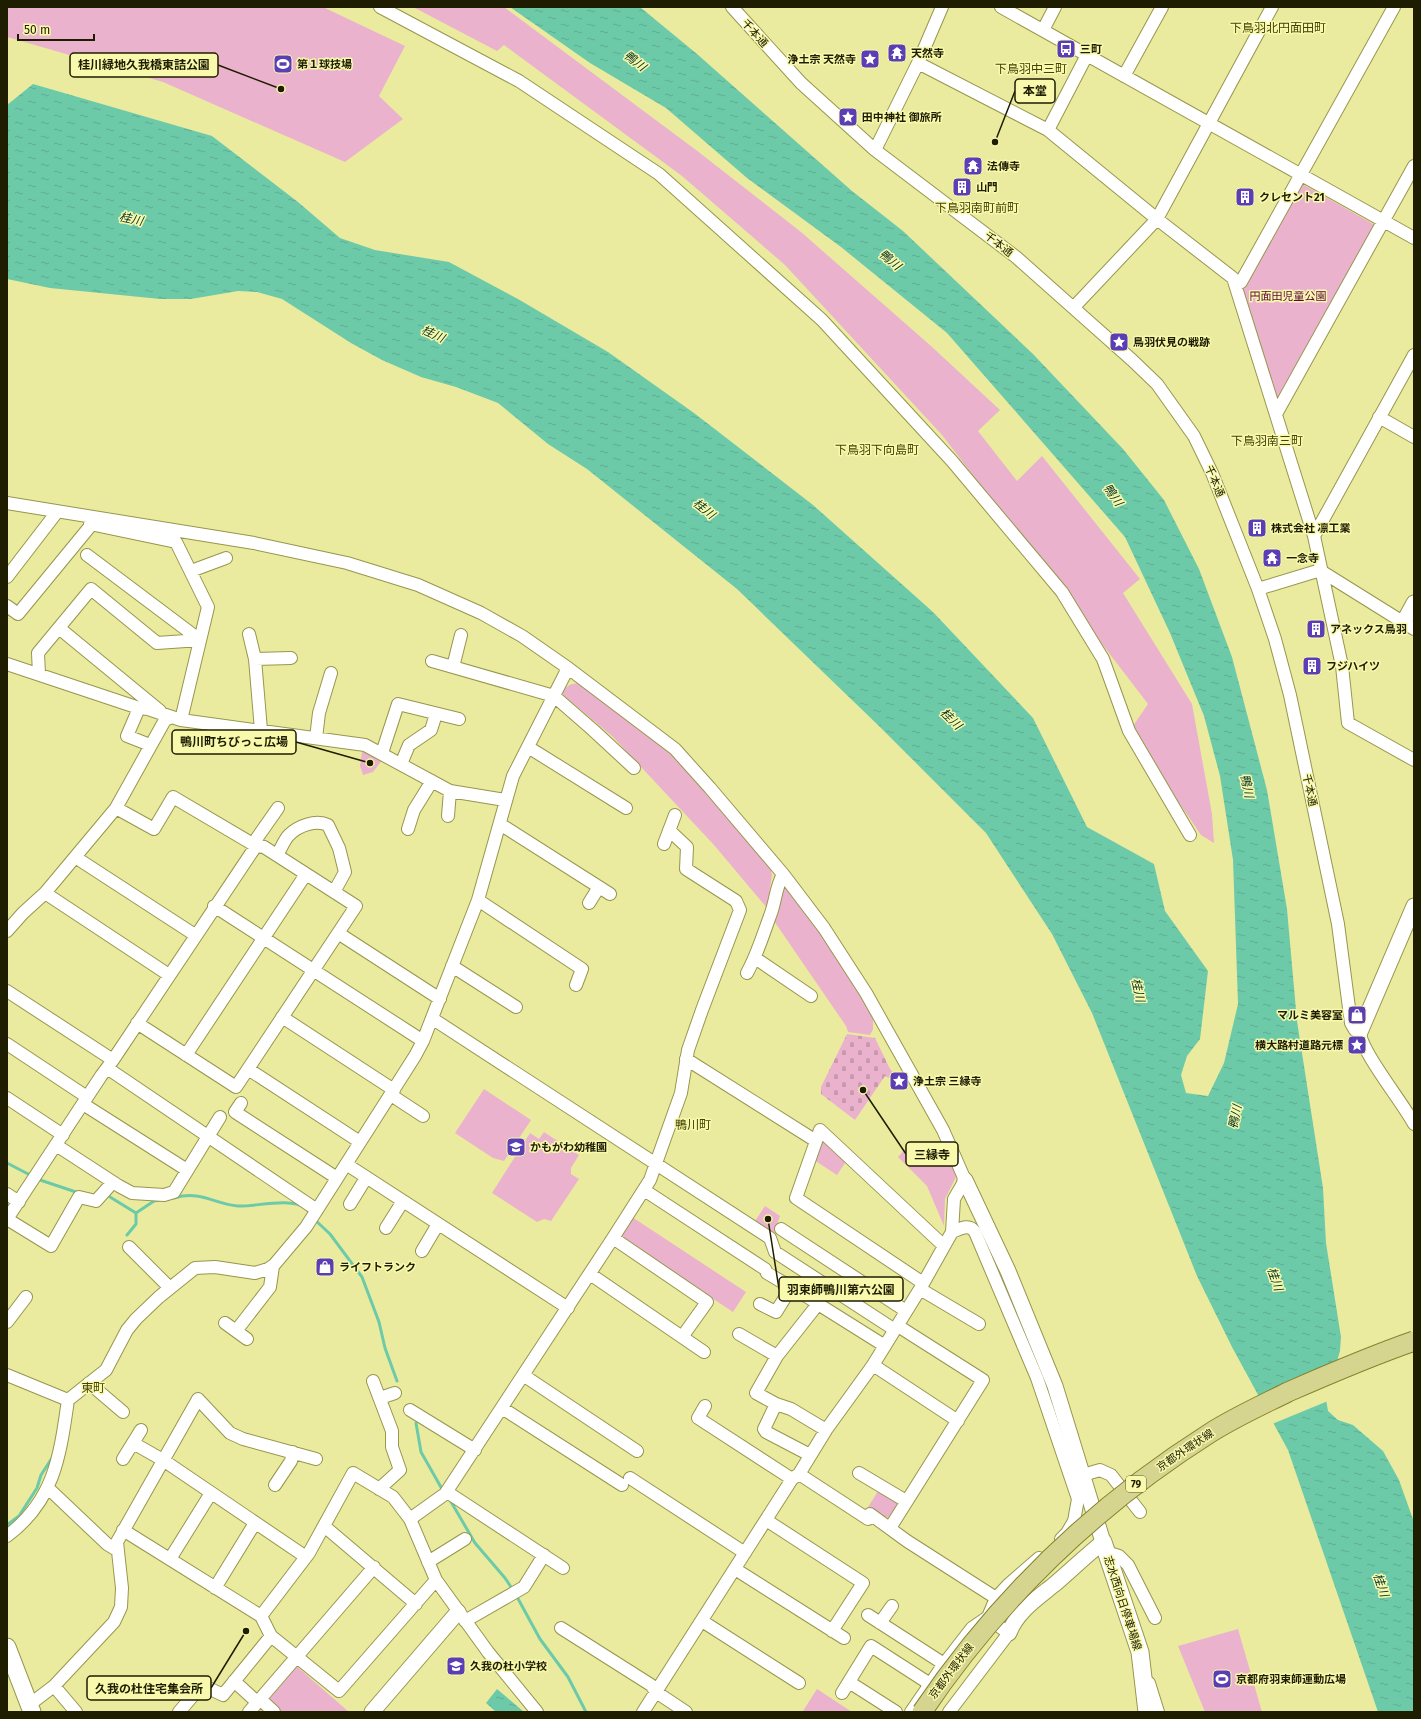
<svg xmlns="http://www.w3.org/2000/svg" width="1421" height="1719" viewBox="0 0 1421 1719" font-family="'Fira Sans','Noto Sans JP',sans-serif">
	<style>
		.green { fill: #ebb2cd }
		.cemetery { fill: url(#cemetery-stones) }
		.water { fill: url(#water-ripples) }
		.pier { fill: #ebeb9f }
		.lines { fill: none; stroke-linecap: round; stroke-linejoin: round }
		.stream { stroke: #6dcaa9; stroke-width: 3 }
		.minor-casing { stroke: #97964d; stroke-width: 14 }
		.tertiary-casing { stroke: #97964d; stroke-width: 17 }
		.secondary-casing { stroke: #97964d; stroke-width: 19 }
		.minor { stroke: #fff; stroke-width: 12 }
		.tertiary { stroke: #fff; stroke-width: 15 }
		.secondary { stroke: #fff; stroke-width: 17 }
		.primary-bridge-casing { stroke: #84822d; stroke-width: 21; stroke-linecap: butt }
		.primary-bridge { stroke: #d6d58f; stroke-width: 19 }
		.labels { text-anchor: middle; stroke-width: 3; stroke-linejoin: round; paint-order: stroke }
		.shield { fill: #f8f9ac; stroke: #5f5f34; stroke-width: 1 }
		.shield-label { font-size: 10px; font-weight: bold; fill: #1e1d00 }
		.street-label { font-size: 11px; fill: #1e1d00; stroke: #f8f9ac }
		.poi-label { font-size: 11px; font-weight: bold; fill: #1e1d00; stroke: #f8f9ac; text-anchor: start }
		.park-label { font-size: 11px; fill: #5b003c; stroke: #f8f9ac }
		.neighbourhood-label { font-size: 12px; fill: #444204; stroke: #f8f9ac }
		.water-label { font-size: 12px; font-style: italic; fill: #053225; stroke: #f8f9ac }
		.leader { fill: none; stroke: #1e1d00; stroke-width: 1.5 }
		.callout-dot { fill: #1e1d00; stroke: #f8f9ac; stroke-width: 1.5 }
		.callout { fill: #f8f9ac; stroke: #1e1d00; stroke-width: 1.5 }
		.callout-label { font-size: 12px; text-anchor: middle; font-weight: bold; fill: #1e1d00 }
	</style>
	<defs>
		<pattern id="cemetery-stones" width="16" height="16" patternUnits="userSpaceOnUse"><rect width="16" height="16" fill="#ebb2cd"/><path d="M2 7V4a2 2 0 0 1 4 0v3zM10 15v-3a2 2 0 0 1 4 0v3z" fill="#c999ae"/></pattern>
		<pattern id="water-ripples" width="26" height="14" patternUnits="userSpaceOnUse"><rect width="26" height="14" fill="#6dcaa9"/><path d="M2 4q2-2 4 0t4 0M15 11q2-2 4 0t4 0" fill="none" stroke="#5ead90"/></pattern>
	</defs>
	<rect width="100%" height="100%" fill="#ebeb9f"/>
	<path class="green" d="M7 7H323L405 46 379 96 403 119 345 162 163 82 7 37Z
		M413 7H504L696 150 801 232 931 346 1000 410 978 431 1017 481 1042 456 1140 579 1123 593 1192 704 1212 814 1214 843 1201 835 1145 753 1133 726 1148 704 942 435 785 265 682 176 504 45 497 51Z
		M1302 184 1377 226 1279 404 1275 403 1242 299 1243 287Z
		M578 683 668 749 770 866 772 875 767 908 714 845 613 737 562 694C565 686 570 684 578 683Z
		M362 752H369L383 759 373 772 363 775 360 766Z
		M788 887 820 931 863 997 873 1017V1029L870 1035 848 1032 846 1026 774 921 783 888Z
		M484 1089 531 1120 504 1161 493 1158 455 1133Z
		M544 1132 579 1155 571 1168V1174L579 1179 551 1221 544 1219 537 1222 492 1193 530 1133 539 1139Z
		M826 1140 847 1160 837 1175 814 1160 820 1142Z
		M932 1143 952 1162 957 1175 945 1199 944 1226 927 1186 898 1157 908 1146Z
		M765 1206 780 1216 774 1233 755 1221Z
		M632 1217 746 1292 733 1312 619 1237Z
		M880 1488 901 1501 892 1516 884 1518 868 1507Z
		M1238 1629 1262 1712H1205L1178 1646Z
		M294 1664 349 1712H282L265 1697Z
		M817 1689 852 1712H805L803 1711Z"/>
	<path class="cemetery" d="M847 1034 875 1038 891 1071 893 1072 889 1078 885 1076 855 1120 821 1094V1087Z"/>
	<path class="water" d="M510 7H640L697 54 852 191 903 231 1033 354 1123 449 1164 500 1199 569 1232 657 1267 790 1287 909 1297 1021 1323 1188 1326 1243 1341 1337 1340 1351 1326 1399 1328 1411 1338 1420 1353 1425 1383 1451 1399 1480 1414 1522V1712H1378L1288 1450 1232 1347 1197 1276 1092 1013 1052 934 986 833 880 727 737 589 587 469 548 444 498 403 456 387 421 377 382 360 351 343 282 299 257 292 238 291 191 299H160L50 288 7 279V105L33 84 212 136 298 202 340 238 375 250 449 262 518 299 608 352 694 413 813 505 933 612 1033 718 1087 827 1154 864 1165 911 1208 971 1200 1039 1187 1056 1181 1075 1186 1093 1208 1096 1224 1063 1238 1004 1233 860 1220 776 1204 716 1170 633 1125 537 947 333 841 247 747 178 666 108 590 63Z
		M497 1689 524 1712H496L486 1703Z"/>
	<path class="pier" d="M1337 1367 1328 1401 1272 1424 1260 1402Z"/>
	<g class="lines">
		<path class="stream" d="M7 1163 32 1176
			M37 1179 79 1193
			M110 1197 136 1213 154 1201 159 1200
			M174 1198C201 1190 214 1204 238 1206 254 1207 291 1197 305 1208 307 1209 309 1213 311 1215
			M314 1219 330 1234 362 1277 379 1322 385 1348 397 1381
			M127 1235 136 1224V1213
			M416 1423 421 1452 442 1489
			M450 1500 475 1543 505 1578 513 1590
			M7 1525 19 1516 37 1488 41 1475 52 1458
			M516 1595 540 1639 568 1677 586 1712"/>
		<g class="minor-casing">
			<path id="minor" d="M380 7 519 81 659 174 822 320 952 461 1062 592 1103 659 1129 731 1190 835
				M732 7 801 83 875 150 1016 257 1132 360 1157 384 1194 436 1212 473 1258 589 1275 639 1290 695 1338 924 1351 1023 1355 1030 1360 1032C1360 1050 1403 1103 1414 1124
				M1001 7 1414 238
				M1043 30 1055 7
				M918 63 1048 130 1157 219 1233 278 1314 536 1342 666 1348 723 1414 760
				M1124 76 1162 7
				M1048 130 1087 55
				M875 150 918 63 942 7
				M1236 285 1241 282 1394 7
				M1074 307 1157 219 1272 7
				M1276 414 1414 166
				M1379 417 1414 437
				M7 503 254 543 347 563 418 585 481 613 522 636 568 668 675 749 710 788 783 874 824 928 866 993 943 1130 965 1180 954 1199 952 1232 920 1289 873 1365 826 1430 799 1474 792 1479 643 1712
				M90 524 176 542 208 607 181 720
				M1314 536 1414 355
				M87 555 200 640
				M191 571 226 558
				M7 577 57 512
				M1258 589 1314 572 1321 571 1414 629
				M7 606 18 614 92 524
				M59 628 160 711
				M249 634 255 659 261 730
				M255 659 291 658
				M432 661 554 696 593 730 634 768
				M7 664 139 708 148 709 181 720 365 745 450 791 505 800
				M453 667 461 635
				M39 674 38 653 91 589 157 643 200 640
				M139 708 127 736 150 745
				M316 738 319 713 331 673
				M528 747 626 808
				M382 753 398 704 459 719
				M401 764 409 745 431 730 436 714
				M116 808 154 829 173 797 256 846 264 847 356 906 236 1087 137 1023
				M448 816 450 791
				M500 824 610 894
				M408 829 414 810 432 781
				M664 844 675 815
				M277 855C281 849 284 840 289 835 298 826 316 819 328 825L339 848 345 872 334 892
				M75 857 195 935
				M45 893 169 975
				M478 900 582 969 576 985
				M589 903 599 887
				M214 906 423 1041
				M7 931 23 913 45 893 116 808 165 720 170 718
				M338 933 440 999
				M755 958 811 996
				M452 966 516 1007
				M747 973C757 955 763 935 770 916 776 901 775 889 783 874
				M7 991 113 1060
				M282 1017 394 1090
				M433 1019 770 1238 775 1252 895 1330
				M7 1044 87 1097
				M186 1055 306 874
				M686 1059 816 1141
				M107 1068 317 1210
				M248 1069 360 1142
				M391 1095 423 1116
				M7 1098 63 1135
				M241 1103 235 1112 337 1178
				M83 1104 187 1170
				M56 1145 119 1186 132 1193 164 1195 174 1192 220 1117
				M346 1164 568 1308
				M644 1190 765 1269 767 1273 811 1299 818 1304 885 1346
				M7 1194 19 1202
				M350 1204 366 1178
				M7 1219 101 1076 113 1060 256 846 257 838 278 808
				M7 1219 51 1246 79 1197 96 1201 113 1182
				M386 1228 403 1201
				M781 1229 906 1311
				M952 1232C960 1229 969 1223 975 1232L1037 1378 1078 1499 1074 1521 1067 1533 1061 1539
				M613 1238 707 1302 682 1337
				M129 1247 170 1288
				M422 1251 438 1224
				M590 1274 704 1352
				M923 1283 796 1198 820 1130 944 1246
				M920 1289 979 1324
				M760 1304 776 1312 791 1288
				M818 1304 777 1356 756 1393 776 1404 791 1409 826 1430
				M7 1322 26 1297
				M225 1323 236 1331 270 1287 273 1266
				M236 1331 247 1339
				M739 1334 777 1356
				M873 1365 958 1421
				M7 1375 68 1400
				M523 1375 637 1451
				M373 1381 392 1431V1447L400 1470 379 1489
				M89 1383 123 1412
				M380 1398 395 1393
				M776 1404 764 1429 766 1432 810 1455
				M705 1406 698 1418 792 1479
				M502 1408 622 1485
				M410 1410 475 1450
				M133 1443 163 1460 306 1557
				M123 1459 141 1430
				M859 1473 906 1501
				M799 1474 868 1519 870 1514 907 1541 996 1598
				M1083 1475 1100 1470 1111 1475 1140 1512
				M630 1478 745 1553
				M275 1485 291 1461 293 1452
				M48 1488 107 1544 117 1550
				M447 1492 563 1568
				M410 1519 445 1494 613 1238 650 1180 681 1093 688 1050 702 1010 740 910 736 901 686 869 687 847 669 830
				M766 1520 863 1583 832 1631
				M324 1526 416 1604
				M890 1528 983 1380 898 1326
				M123 1530 261 1616
				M7 1536C55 1500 60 1455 68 1400L106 1370 127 1330 136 1319 159 1297 195 1268 215 1267 255 1273 268 1269 274 1265 306 1227 415 1056 423 1041 478 900 513 776 568 668
				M1106 1552 1119 1556 1128 1565 1155 1618
				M170 1559 211 1493
				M428 1562 465 1539
				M735 1569 844 1638
				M215 1588 255 1523
				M868 1615 944 1664
				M465 1621 524 1587 544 1555
				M702 1621 799 1683
				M880 1623 892 1606
				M561 1628 651 1685 656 1692 686 1712
				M271 1636 339 1691 436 1580
				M234 1681 257 1702
				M849 1682 896 1712
				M1149 1683 1158 1712
				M54 1686 76 1712
				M842 1693 871 1646 930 1684
				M260 1699 274 1712
				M29 1705 54 1686 114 1622 121 1607 122 1588 117 1542 198 1399 230 1433 243 1439 316 1459
				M179 1712 202 1685 223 1695 271 1636 261 1616 309 1553 353 1473 393 1497 410 1519 436 1580 488 1652 537 1712
				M249 1712 374 1567
				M911 1712 944 1664 972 1628 988 1617 996 1598 1008 1585 1039 1558
				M949 1712 1009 1633 997 1625 988 1617"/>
		</g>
		<g class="tertiary-casing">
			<path id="tertiary" d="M1403 623 1414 603
				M1360 1032 1414 906
				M965 1180 1008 1271 1055 1386 1103 1542C1087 1555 1072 1569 1056 1583 1039 1597 1017 1611 1009 1633
				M372 1712 458 1612"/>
		</g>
		<g class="secondary-casing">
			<path id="secondary" d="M1103 1542 1140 1652 1147 1712
				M7 1647 32 1712"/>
		</g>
		<use href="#minor" class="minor"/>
		<use href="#tertiary" class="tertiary"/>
		<use href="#secondary" class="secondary"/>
		<g class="primary-bridge-casing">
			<path id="primary-bridge" d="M922 1712C999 1598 1093 1507 1210 1433 1235 1417 1262 1405 1288 1392 1329 1374 1371 1356 1414 1341"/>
		</g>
		<use href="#primary-bridge" class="primary-bridge"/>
	</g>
	<defs>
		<g id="bus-square" transform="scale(1)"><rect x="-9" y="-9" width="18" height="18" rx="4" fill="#5b3eb6" stroke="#f8f9ac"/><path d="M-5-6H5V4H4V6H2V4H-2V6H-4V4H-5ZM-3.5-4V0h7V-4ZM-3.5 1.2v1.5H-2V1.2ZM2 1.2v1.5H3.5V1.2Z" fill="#fff"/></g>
		<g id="temple-square" transform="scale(1)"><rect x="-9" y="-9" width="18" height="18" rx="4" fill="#5b3eb6" stroke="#f8f9ac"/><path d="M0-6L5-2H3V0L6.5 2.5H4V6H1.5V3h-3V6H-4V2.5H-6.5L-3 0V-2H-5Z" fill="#fff"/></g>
		<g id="sight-square" transform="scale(1)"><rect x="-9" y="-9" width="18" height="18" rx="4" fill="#5b3eb6" stroke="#f8f9ac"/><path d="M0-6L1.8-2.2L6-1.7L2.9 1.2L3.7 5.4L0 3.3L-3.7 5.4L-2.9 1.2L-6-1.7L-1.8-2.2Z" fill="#fff"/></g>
		<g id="stadium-square" transform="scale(1)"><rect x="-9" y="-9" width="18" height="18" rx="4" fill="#5b3eb6" stroke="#f8f9ac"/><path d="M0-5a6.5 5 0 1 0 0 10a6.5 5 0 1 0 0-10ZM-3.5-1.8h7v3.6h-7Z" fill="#fff"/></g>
		<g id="building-square" transform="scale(1)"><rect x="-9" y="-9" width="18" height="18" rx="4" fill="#5b3eb6" stroke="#f8f9ac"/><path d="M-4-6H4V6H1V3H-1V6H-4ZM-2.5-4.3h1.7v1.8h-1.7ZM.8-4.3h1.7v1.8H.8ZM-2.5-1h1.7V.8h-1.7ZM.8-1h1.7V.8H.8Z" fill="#fff"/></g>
		<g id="shop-square" transform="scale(1)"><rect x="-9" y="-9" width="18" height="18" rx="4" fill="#5b3eb6" stroke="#f8f9ac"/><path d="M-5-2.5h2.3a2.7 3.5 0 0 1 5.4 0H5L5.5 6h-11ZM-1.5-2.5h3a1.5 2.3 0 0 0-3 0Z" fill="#fff"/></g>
		<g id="school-square" transform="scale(1)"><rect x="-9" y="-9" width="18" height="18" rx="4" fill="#5b3eb6" stroke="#f8f9ac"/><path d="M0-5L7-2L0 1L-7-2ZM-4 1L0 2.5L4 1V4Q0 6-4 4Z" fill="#fff"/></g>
	</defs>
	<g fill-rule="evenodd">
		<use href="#bus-square" x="1066" y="49"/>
		<use href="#temple-square" x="897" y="53"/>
		<use href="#sight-square" x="870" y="59"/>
		<use href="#stadium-square" x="283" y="64"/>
		<use href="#sight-square" x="848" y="117"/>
		<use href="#temple-square" x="973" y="166"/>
		<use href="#building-square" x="962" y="187"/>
		<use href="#building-square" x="1245" y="197"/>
		<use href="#sight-square" x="1119" y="342"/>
		<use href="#building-square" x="1257" y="528"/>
		<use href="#temple-square" x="1272" y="558"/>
		<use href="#building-square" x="1316" y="629"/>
		<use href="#building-square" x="1312" y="666"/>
		<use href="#shop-square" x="1357" y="1015"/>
		<use href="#sight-square" x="1357" y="1045"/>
		<use href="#sight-square" x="899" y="1081"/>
		<use href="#school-square" x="516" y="1147"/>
		<use href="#shop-square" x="325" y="1267"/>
		<use href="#school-square" x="456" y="1666"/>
		<use href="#stadium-square" x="1222" y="1679"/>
	</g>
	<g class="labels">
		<rect class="shield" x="1126" y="1476" width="20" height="16" rx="3"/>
		<g class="shield-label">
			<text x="1136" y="1488">79</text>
		</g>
		<g class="street-label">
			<text transform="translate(755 33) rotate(48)" y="4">千本通</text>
			<text transform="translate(999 244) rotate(38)" y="4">千本通</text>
			<text transform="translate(1215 481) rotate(67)" y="4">千本通</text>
			<text transform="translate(1310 790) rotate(78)" y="4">千本通</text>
			<text transform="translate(1185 1450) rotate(-34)" y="4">京都外環状線</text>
			<text transform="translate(1123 1603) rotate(72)" y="4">志水西向日停車場線</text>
			<text transform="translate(951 1671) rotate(-53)" y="4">京都外環状線</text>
		</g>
		<g class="poi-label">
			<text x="1080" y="53">三町</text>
			<text x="911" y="57">天然寺</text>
			<text x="856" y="63" text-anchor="end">浄土宗 天然寺</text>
			<text x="297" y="68">第１球技場</text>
			<text x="862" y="121">田中神社 御旅所</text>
			<text x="987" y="170">法傳寺</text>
			<text x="976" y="191">山門</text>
			<text x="1259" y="201">クレセント21</text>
			<text x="1133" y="346">鳥羽伏見の戦跡</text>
			<text x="1271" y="532">株式会社 凛工業</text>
			<text x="1286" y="562">一念寺</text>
			<text x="1330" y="633">アネックス鳥羽</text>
			<text x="1326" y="670">フジハイツ</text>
			<text x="1343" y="1019" text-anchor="end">マルミ美容室</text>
			<text x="1343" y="1049" text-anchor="end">横大路村道路元標</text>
			<text x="913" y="1085">浄土宗 三縁寺</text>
			<text x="530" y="1151">かもがわ幼稚園</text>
			<text x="339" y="1271">ライフトランク</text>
			<text x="470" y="1670">久我の杜小学校</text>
			<text x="1236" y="1683">京都府羽束師運動広場</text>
		</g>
		<g class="park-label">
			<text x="1288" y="300">円面田児童公園</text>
		</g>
		<g class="neighbourhood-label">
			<text x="1278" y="32">下鳥羽北円面田町</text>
			<text x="1031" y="73">下鳥羽中三町</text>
			<text x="977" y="212">下鳥羽南町前町</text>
			<text x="1267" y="445">下鳥羽南三町</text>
			<text x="877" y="454">下鳥羽下向島町</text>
			<text x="693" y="1129">鴨川町</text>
			<text x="93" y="1392">東町</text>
		</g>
		<g class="water-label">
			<text transform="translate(635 61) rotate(38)" y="4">鴨川</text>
			<text transform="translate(131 219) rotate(12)" y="4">桂川</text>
			<text transform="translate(890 260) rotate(40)" y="4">鴨川</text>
			<text transform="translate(433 334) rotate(24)" y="4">桂川</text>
			<text transform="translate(1113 495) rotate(55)" y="4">鴨川</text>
			<text transform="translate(704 509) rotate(39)" y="4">桂川</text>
			<text transform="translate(951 719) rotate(44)" y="4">桂川</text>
			<text transform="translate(1247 786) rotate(78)" y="4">鴨川</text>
			<text transform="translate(1138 990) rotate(77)" y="4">桂川</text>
			<text transform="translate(1235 1117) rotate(-78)" y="4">鴨川</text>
			<text transform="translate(1275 1279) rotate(71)" y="4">桂川</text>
			<text transform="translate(1381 1585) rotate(71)" y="4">桂川</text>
		</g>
	</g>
	<path class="leader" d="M281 89L218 65M995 142L1015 91M370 763L296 742M863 1090L906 1154M768 1219L779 1289M246 1631L211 1688"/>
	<g class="callout-dot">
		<circle cx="281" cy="89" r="4"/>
		<circle cx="995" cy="142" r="4"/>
		<circle cx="370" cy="763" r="4"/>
		<circle cx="863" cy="1090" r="4"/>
		<circle cx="768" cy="1219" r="4"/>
		<circle cx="246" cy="1631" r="4"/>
	</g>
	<g class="callout">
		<rect x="70" y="53" width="148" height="24" rx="4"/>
		<rect x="1015" y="79" width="40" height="24" rx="4"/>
		<rect x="172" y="730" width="124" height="24" rx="4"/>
		<rect x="906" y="1142" width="52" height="24" rx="4"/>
		<rect x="779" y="1277" width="124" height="24" rx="4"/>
		<rect x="87" y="1676" width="124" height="24" rx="4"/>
	</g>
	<g class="callout-label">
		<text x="144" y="69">桂川緑地久我橋東詰公園</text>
		<text x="1035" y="95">本堂</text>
		<text x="234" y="746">鴨川町ちびっこ広場</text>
		<text x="932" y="1159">三縁寺</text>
		<text x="841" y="1294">羽束師鴨川第六公園</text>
		<text x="149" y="1693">久我の杜住宅集会所</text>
	</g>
	<rect width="1421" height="1719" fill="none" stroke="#1e1d00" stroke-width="16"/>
	<path d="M18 34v6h76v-6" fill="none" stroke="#1e1d00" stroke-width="2"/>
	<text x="24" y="34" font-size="12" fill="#1e1d00" stroke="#f8f9ac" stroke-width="3" paint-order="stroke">50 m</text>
</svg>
